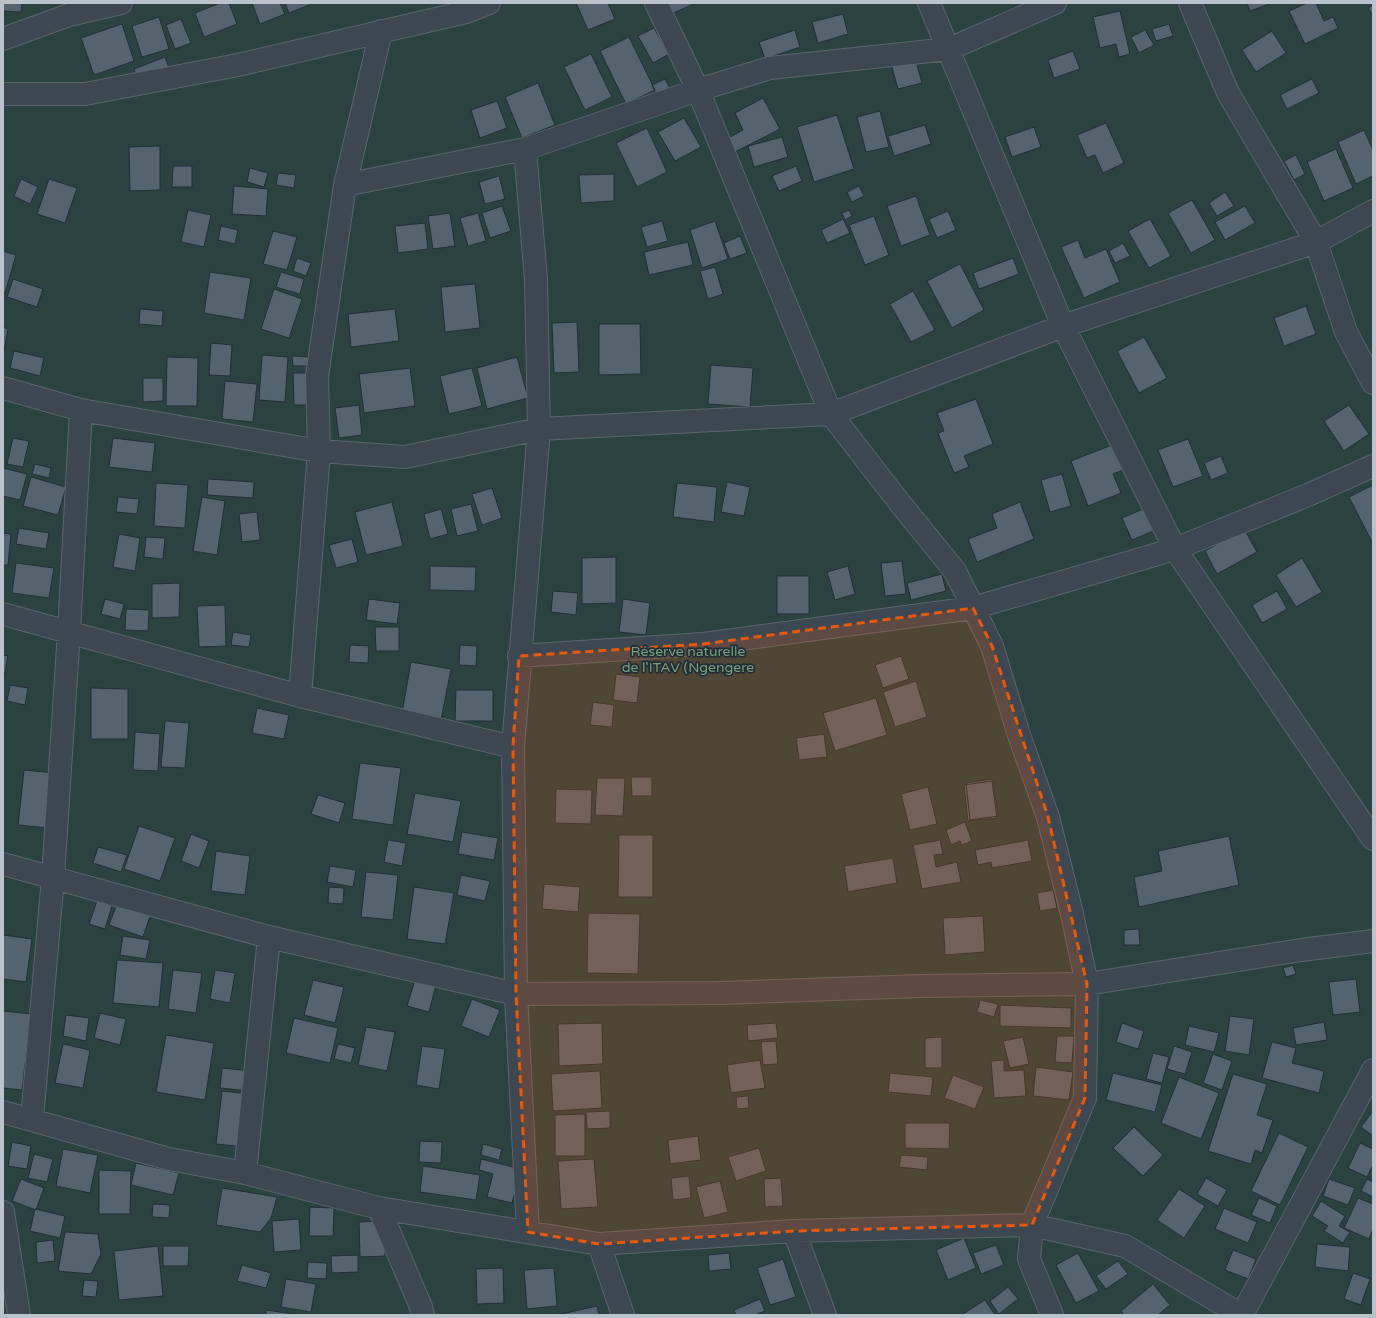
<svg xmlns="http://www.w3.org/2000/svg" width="1376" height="1318" viewBox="0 0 1376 1318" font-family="'Varela Round',sans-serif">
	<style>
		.green { fill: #2b4241 }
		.building { fill: #54636d; stroke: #232e38 }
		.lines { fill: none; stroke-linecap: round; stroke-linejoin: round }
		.minor-casing { stroke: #5b656e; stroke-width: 24 }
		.minor { stroke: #3d4751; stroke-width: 22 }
		.marked { fill: #e8590c; fill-opacity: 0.2; stroke: #e8590c; stroke-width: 3; stroke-dasharray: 8 5; stroke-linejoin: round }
		.labels { text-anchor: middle; stroke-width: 3.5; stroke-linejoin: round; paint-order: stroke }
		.park-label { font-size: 14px; fill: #7a9f7d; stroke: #212c36 }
	</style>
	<rect width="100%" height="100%" fill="#293641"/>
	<path class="green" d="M3 3H1373V1315H3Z"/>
	<path class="building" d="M3 3H22L21 12 3 11Z
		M220 3H229L237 24 204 37 195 13Z
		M252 3H280L285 14 260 24Z
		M285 3H314L289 13Z
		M576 3H608L615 19 588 30Z
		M665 3H696L671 14Z
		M1247 3H1272L1250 11Z
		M1307 3H1316L1324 21 1333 17 1338 28 1305 44 1289 11Z
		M1373 5V16L1368 8Z
		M1120 11 1130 54 1119 57 1116 44 1100 48 1093 17Z
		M843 14 848 34 818 43 812 22Z
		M159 17 169 49 142 57 132 26Z
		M181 19 191 43 175 49 166 25Z
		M122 24 134 61 94 75 81 38Z
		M1169 24 1173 36 1156 41 1152 29Z
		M654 28 669 54 653 63 638 36Z
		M795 30 800 47 765 59 759 42Z
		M1145 30 1154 45 1139 53 1131 37Z
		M1272 31 1286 53 1256 72 1242 50Z
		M629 37 655 90 626 104 600 51Z
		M1073 51 1080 69 1054 78 1048 60Z
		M591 54 612 97 585 110 564 67Z
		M914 54 922 83 898 89 890 60Z
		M165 57 172 76 141 87 134 69Z
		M665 79 671 90 657 96 652 85Z
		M1312 79 1319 93 1287 109 1280 95Z
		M538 83 555 125 522 138 505 97Z
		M763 98 780 129 735 152 728 138 743 130 735 113Z
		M497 101 507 128 480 138 471 110Z
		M880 111 889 147 866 152 857 117Z
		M837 115 854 169 814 182 797 127Z
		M684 118 701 147 675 161 658 132Z
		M1106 123 1124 163 1103 173 1095 155 1087 158 1077 135Z
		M925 125 931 144 894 156 888 136Z
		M1034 127 1041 147 1012 157 1005 137Z
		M647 128 667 172 637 187 616 143Z
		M1364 130 1373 150V176L1356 184 1338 142Z
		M782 137 788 157 754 167 748 146Z
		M160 146V190L130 191 129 147Z
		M1336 149 1353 188 1324 201 1307 162Z
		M1296 155 1305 174 1294 180 1284 161Z
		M173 166H192V187H172Z
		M796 166 802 181 779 191 772 176Z
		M250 168 268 173 264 187 247 182Z
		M278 173 296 175 294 188 276 185Z
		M614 174V201L581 203 579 175Z
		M499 176 505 199 485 204 479 182Z
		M21 179 38 187 30 204 14 196Z
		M49 179 77 188 65 223 37 214Z
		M234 186 268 189 266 216 232 214Z
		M859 186 864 196 852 202 847 192Z
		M1225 192 1234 206 1217 216 1209 203Z
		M916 196 930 235 901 246 887 206Z
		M1192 200 1215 240 1191 253 1168 213Z
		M502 206 511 231 490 238 482 213Z
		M1245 206 1255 223 1225 240 1215 222Z
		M188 210 211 215 204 247 181 242Z
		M849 210 852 216 845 220 842 213Z
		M948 211 956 230 937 238 929 219Z
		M450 213 455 246 433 249 428 216Z
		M478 213 486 241 468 246 460 218Z
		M874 216 889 255 865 265 849 225Z
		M843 219 850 233 827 243 821 230Z
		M1150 219 1171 256 1149 268 1128 231Z
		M662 221 668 241 647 247 641 227Z
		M715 221 728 259 702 268 690 230Z
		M425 223 428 249 398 253 395 226Z
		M221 226 238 230 235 244 218 240Z
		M273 231 297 237 287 270 263 264Z
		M740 236 747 253 730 259 724 243Z
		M1078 240 1085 258 1106 249 1120 282 1084 298 1061 247Z
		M688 242 693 265 649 275 644 252Z
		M1123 243 1130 256 1115 263 1109 251Z
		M3 251 16 255 5 293H3Z
		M297 258 311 263 306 276 293 271Z
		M1013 258 1019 274 979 289 973 273Z
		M960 264 984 310 952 328 927 281Z
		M715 267 723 294 708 299 700 271Z
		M210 272 251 278 244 320 204 313Z
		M281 272 304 279 300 294 276 287Z
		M13 279 43 289 37 307 7 297Z
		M475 284 480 328 445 332 441 287Z
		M274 289 302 299 289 338 261 329Z
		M913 291 935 330 911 342 890 304Z
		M1306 306 1316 334 1284 346 1274 318Z
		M140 309 163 311 162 326 139 324Z
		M395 309 399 341 351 347 348 314Z
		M577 322 579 372 554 373 552 323Z
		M599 324H640L641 374 599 375Z
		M3 327 8 329 3 356Z
		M1144 337 1167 378 1139 393 1117 351Z
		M211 343 232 345 230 376 209 375Z
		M14 351 44 358 40 376 10 368Z
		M262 355 288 357 285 402 259 400Z
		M292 356 309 357V366H293Z
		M167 357 198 358 197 406H166Z
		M517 357 528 398 487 409 477 368Z
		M711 365 753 368 750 407 708 404Z
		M410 368 415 406 364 413 359 374Z
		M472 368 482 406 449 414 440 376Z
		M293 373H310V405H294Z
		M143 378H163V401L143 402Z
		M225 381 257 384 253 422 222 419Z
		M976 399 993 444 964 456 969 467 954 473 938 433 944 431 937 413Z
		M359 405 362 435 339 438 335 408Z
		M1349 405 1369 434 1344 451 1324 421Z
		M13 438 29 441 23 467 7 464Z
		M113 438 155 443 152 472 109 467Z
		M1188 439 1203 476 1173 487 1158 450Z
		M1117 443 1128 468 1113 474 1121 493 1088 506 1071 461Z
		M1221 456 1228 473 1211 480 1204 463Z
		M35 464 51 468 49 478 32 474Z
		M3 468 27 474 20 500 3 496Z
		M1062 474 1071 506 1050 512 1041 480Z
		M31 477 66 487 58 515 23 506Z
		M208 479 254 482 253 498 207 495Z
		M727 482 750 487 744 516 721 512Z
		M156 483 188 485 185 528 154 526Z
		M677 483 717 487 714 522 673 517Z
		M1373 485V544L1349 497Z
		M492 488 502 518 482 525 472 494Z
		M118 497 139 499 137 514 116 512Z
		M202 497 225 501 217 555 193 551Z
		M392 502 403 546 366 555 355 512Z
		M1020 502 1034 539 977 562 968 539 997 528 992 514Z
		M471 504 478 531 457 536 451 509Z
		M441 509 448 534 430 539 424 514Z
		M1143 509 1153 531 1132 540 1122 518Z
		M257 512 260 540 242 542 239 514Z
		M19 528 49 533 46 549 16 544Z
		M1244 529 1257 552 1217 574 1205 551Z
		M3 533 11 534 8 565H3Z
		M119 534 140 538 135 571 113 567Z
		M146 537 165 538 163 559 144 557Z
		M352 539 358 562 336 568 329 545Z
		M616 557V603L582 604V558Z
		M1302 558 1322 592 1296 607 1276 575Z
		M902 561 906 594 885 596 881 563Z
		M16 563 54 568 49 598 12 593Z
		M430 566 476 567 475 591 430 590Z
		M848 566 855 594 835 600 827 572Z
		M942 574 946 591 911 600 907 583Z
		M777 576H809V614H777Z
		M180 583 179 617 152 618V584Z
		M553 591 578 593 576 615 551 612Z
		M1277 591 1287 609 1262 623 1252 605Z
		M105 599 124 604 120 619 101 614Z
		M369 599 400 603 397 624 366 620Z
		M623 599 650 603 646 635 619 632Z
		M225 605 226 646 199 647 197 606Z
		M126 609 149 610 148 631 125 630Z
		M375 627H399V651H376Z
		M233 632 251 635 249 647 231 645Z
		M350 645 369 646 368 663 349 662Z
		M460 645 477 646 476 666 459 665Z
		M3 655 8 656 3 682Z
		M901 656 909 679 883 688 875 665Z
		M411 662 451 669 441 720 402 713Z
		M616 674 640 677 637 703 613 700Z
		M916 681 927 717 895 727 883 692Z
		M10 685 28 688 25 705 7 701Z
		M91 688 128 689V739H91Z
		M456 690H493V721H455Z
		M876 698 887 735 835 751 823 713Z
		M593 702 614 705 612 727 590 725Z
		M257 708 289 715 284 739 252 733Z
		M165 721 189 723 185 768 161 767Z
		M135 732 160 734 158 771 133 770Z
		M824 734 827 757 799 760 796 738Z
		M360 763 401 768 393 825 352 819Z
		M24 770 54 773 48 828 18 825Z
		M631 777H652V796H632Z
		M597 778H625L623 816 595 815Z
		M993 779 998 816 970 820 966 783Z
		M992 781 997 818 968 821 964 785Z
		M928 787 937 824 910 830 901 794Z
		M556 789 592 790 591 824 555 823Z
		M415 793 461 801 453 842 407 834Z
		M318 795 345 803 339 823 311 814Z
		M965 822 972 841 962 845 960 841 951 845 946 830Z
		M139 826 175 838 160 881 124 869Z
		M462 832 498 838 494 860 458 854Z
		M191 834 209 841 199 868 181 861Z
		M619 835H653V897H618Z
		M1229 836 1239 885 1139 907 1134 877 1162 871 1158 851Z
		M388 840 406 843 402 866 384 862Z
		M940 840 943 854 934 855 936 867 957 862 961 882 922 889 913 845Z
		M1028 840 1032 861 992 868 991 862 978 865 975 850Z
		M98 847 127 855 121 872 93 863Z
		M216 851 250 856 245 895 211 891Z
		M893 858 897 883 848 892 844 866Z
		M330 866 356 870 353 887 327 882Z
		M366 872 398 875 393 920 361 917Z
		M461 875 490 881 485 901 457 895Z
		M544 884 580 887 578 912 542 909Z
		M329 887 344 888 343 904 328 903Z
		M414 887 454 893 445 944 407 939Z
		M1053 890 1057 908 1040 911 1037 893Z
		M97 901 112 906 105 929 89 924Z
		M117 904 150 916 143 937 109 925Z
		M588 913 640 914 638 974 587 973Z
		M983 916 985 952 945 955 943 918Z
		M1139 929 1140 945H1124V930Z
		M3 935 32 939 26 982 3 979Z
		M123 936 150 940 146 959 120 955Z
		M117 960 163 963 159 1007 113 1003Z
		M1293 965 1296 974 1286 977 1283 968Z
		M173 970 202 973 196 1013 168 1009Z
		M215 970 235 973 230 1003 210 999Z
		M1356 979 1360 1012 1333 1015 1329 982Z
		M313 980 344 987 335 1023 304 1015Z
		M415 980 436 985 429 1012 407 1006Z
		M472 999 500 1010 489 1037 461 1026Z
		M980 1000 998 1004 994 1017 977 1012Z
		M1000 1005 1071 1008V1028L1000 1026Z
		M3 1011 31 1014 22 1090 3 1088Z
		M100 1013 126 1019 120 1045 94 1038Z
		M66 1015 89 1018 86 1041 63 1036Z
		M1230 1016 1254 1019 1249 1055 1225 1051Z
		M294 1018 338 1028 330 1063 286 1053Z
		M1324 1022 1327 1040 1296 1045 1293 1028Z
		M602 1023 603 1064 559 1066 558 1024Z
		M776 1023 778 1038 748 1041 747 1025Z
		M1122 1023 1144 1031 1138 1049 1116 1042Z
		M1189 1026 1219 1033 1214 1052 1185 1045Z
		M366 1027 395 1032 387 1071 358 1065Z
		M166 1035 214 1043 205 1100 156 1092Z
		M1057 1036H1074L1072 1063 1055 1062Z
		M942 1037V1068H925V1038Z
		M1023 1037 1029 1064 1010 1068 1003 1041Z
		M776 1041 778 1064 763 1065 761 1042Z
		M1272 1042 1296 1048 1292 1063 1324 1071 1319 1093 1262 1078Z
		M63 1044 90 1050 83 1088 55 1083Z
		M338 1044 355 1048 351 1063 334 1059Z
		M422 1046 445 1049 439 1089 416 1085Z
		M1174 1046 1192 1052 1185 1074 1167 1069Z
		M1153 1053 1169 1057 1162 1083 1146 1079Z
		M1213 1054 1232 1061 1222 1090 1203 1083Z
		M760 1060 765 1088 731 1093 727 1065Z
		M1004 1060V1071L1024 1070 1026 1096 994 1098 991 1061Z
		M1036 1067 1073 1072 1069 1100 1033 1096Z
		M222 1068 262 1072 259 1092 220 1088Z
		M600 1071 602 1108 553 1111 551 1074Z
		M890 1073 933 1077 931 1096 888 1092Z
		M1113 1073 1162 1085 1155 1112 1106 1100Z
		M1233 1074 1267 1084 1257 1115 1273 1120 1262 1153 1255 1150 1251 1164 1208 1151Z
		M953 1075 984 1087 975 1109 944 1098Z
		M1179 1077 1219 1093 1201 1139 1161 1123Z
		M222 1091 250 1094 244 1147 216 1144Z
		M748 1096 749 1108 737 1109 736 1097Z
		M610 1111V1128L587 1129 586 1112Z
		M1373 1111V1136L1361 1127Z
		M585 1114V1156H555V1115Z
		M905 1123H950L949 1149 905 1148Z
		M1134 1127 1163 1155 1143 1176 1113 1148Z
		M1279 1133 1308 1147 1280 1205 1251 1191Z
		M698 1136 701 1160 670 1164 668 1140Z
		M420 1141 442 1142 441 1163 419 1162Z
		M12 1142 31 1146 27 1169 8 1166Z
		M1360 1143 1373 1149V1165L1367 1177 1348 1168Z
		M483 1144 502 1149 499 1160 481 1155Z
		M759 1148 766 1171 736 1181 728 1157Z
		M63 1149 98 1155 90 1193 56 1186Z
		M34 1154 53 1159 47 1182 28 1178Z
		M901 1155 928 1157 927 1170 899 1167Z
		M481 1159 521 1169 512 1203 487 1197 493 1174 479 1170Z
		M594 1159 598 1207 561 1209 558 1161Z
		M136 1163 179 1173 173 1195 131 1185Z
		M423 1166 480 1175 476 1200 420 1192Z
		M99 1170 131 1171 130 1214H99Z
		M689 1176 691 1198 673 1200 671 1178Z
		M781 1178 783 1206 765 1207 764 1179Z
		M1206 1178 1227 1190 1218 1206 1197 1194Z
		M21 1179 44 1188 36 1210 12 1201Z
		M1329 1179 1355 1188 1348 1205 1323 1196Z
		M1367 1179 1373 1182V1197L1361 1191Z
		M720 1181 728 1212 704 1218 696 1187Z
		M222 1188 277 1197 271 1218 260 1232 216 1225Z
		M1179 1189 1205 1206 1184 1238 1157 1220Z
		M1259 1198 1277 1206 1270 1223 1251 1215Z
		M1358 1198 1373 1204V1229L1369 1239 1344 1228Z
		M1321 1201 1345 1216 1339 1226 1350 1232 1343 1243 1324 1231 1328 1226 1312 1216Z
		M153 1204 170 1205 169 1218 152 1217Z
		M310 1207 334 1208 333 1236H309Z
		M1224 1208 1257 1222 1248 1243 1215 1229Z
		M35 1209 65 1216 60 1238 30 1231Z
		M299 1219 301 1250 274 1252 272 1221Z
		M384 1221 385 1256 360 1257 359 1222Z
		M65 1232 98 1234 101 1254 91 1274 58 1271Z
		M964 1238 976 1268 948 1280 936 1250Z
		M53 1240 55 1261 37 1263 36 1242Z
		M1317 1244 1350 1247 1348 1271 1315 1267Z
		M996 1245 1004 1265 981 1274 973 1253Z
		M158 1246 163 1296 119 1300 114 1251Z
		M163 1246H189L188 1266H163Z
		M1233 1250 1256 1259 1248 1279 1225 1270Z
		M729 1253 731 1269 709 1271 708 1255Z
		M1078 1253 1099 1291 1076 1303 1056 1265Z
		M358 1255V1272L332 1273 331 1256Z
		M783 1259 796 1297 770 1305 757 1268Z
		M1118 1261 1128 1274 1106 1289 1096 1276Z
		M308 1262 327 1263 326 1279 307 1278Z
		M242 1265 271 1273 266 1288 237 1281Z
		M503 1268 504 1303 477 1304 476 1269Z
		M554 1268 557 1306 527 1309 524 1270Z
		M1353 1273 1370 1279 1361 1305 1344 1299Z
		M286 1279 316 1284 311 1312 281 1307Z
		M84 1280 98 1281 96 1297 82 1296Z
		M1153 1284 1170 1305 1159 1314 1160 1315H1124L1121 1311Z
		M1008 1287 1018 1299 999 1314 990 1301Z
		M760 1299 765 1311 755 1315H736L734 1310Z
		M985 1300 995 1315H963V1314Z
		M597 1306 599 1315H557Z
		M266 1310 301 1315H266Z"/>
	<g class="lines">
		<g class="minor-casing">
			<path id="minor" d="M656 3 698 90 831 414 899 502 955 571 992 646 1019 735 1048 817 1072 914 1087 984 1085 1098 1032 1225 1029 1259 1052 1315
				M929 3 1063 326 1175 549 1373 839
				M1190 3 1228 93 1316 242 1346 332 1373 383
				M3 39 69 15 121 3
				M3 94H85L238 65 466 12 489 3
				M525 149 536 280 539 429 513 747 516 994 528 1232
				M345 185 525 149 698 90 770 68 949 49 1055 3
				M3 388 81 410 319 451 405 457 539 429 831 414 1063 326 1316 242 1373 211
				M3 614 300 696 513 747
				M519 656 703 644 973 608 1175 549 1308 495 1373 466
				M300 696 319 451 317 376 345 185 381 31
				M3 864 269 937 516 994 720 993 921 986 1087 984 1301 950 1373 941
				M3 1112 169 1159 245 1173 379 1208 599 1244 794 1231 1032 1225 1125 1246 1241 1315
				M32 1119 53 877 69 631 81 410
				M245 1173 269 937
				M379 1208 421 1307 423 1315
				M3 1212 19 1315
				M794 1231 825 1315
				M599 1244 623 1315
				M1242 1315 1373 1070"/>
		</g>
		<use href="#minor" class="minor"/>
	</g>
	<path class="marked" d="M973 608 992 646 1048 817 1087 984 1085 1098 1032 1225 794 1231 599 1244 528 1232 516 994 513 747 519 656 703 644Z"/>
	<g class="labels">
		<g class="park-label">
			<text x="688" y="656">Réserve naturelle<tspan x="688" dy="16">de l'ITAV (Ngengere</tspan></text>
		</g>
	</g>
	<rect width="1376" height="1318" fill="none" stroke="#bac2cb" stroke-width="8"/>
</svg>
